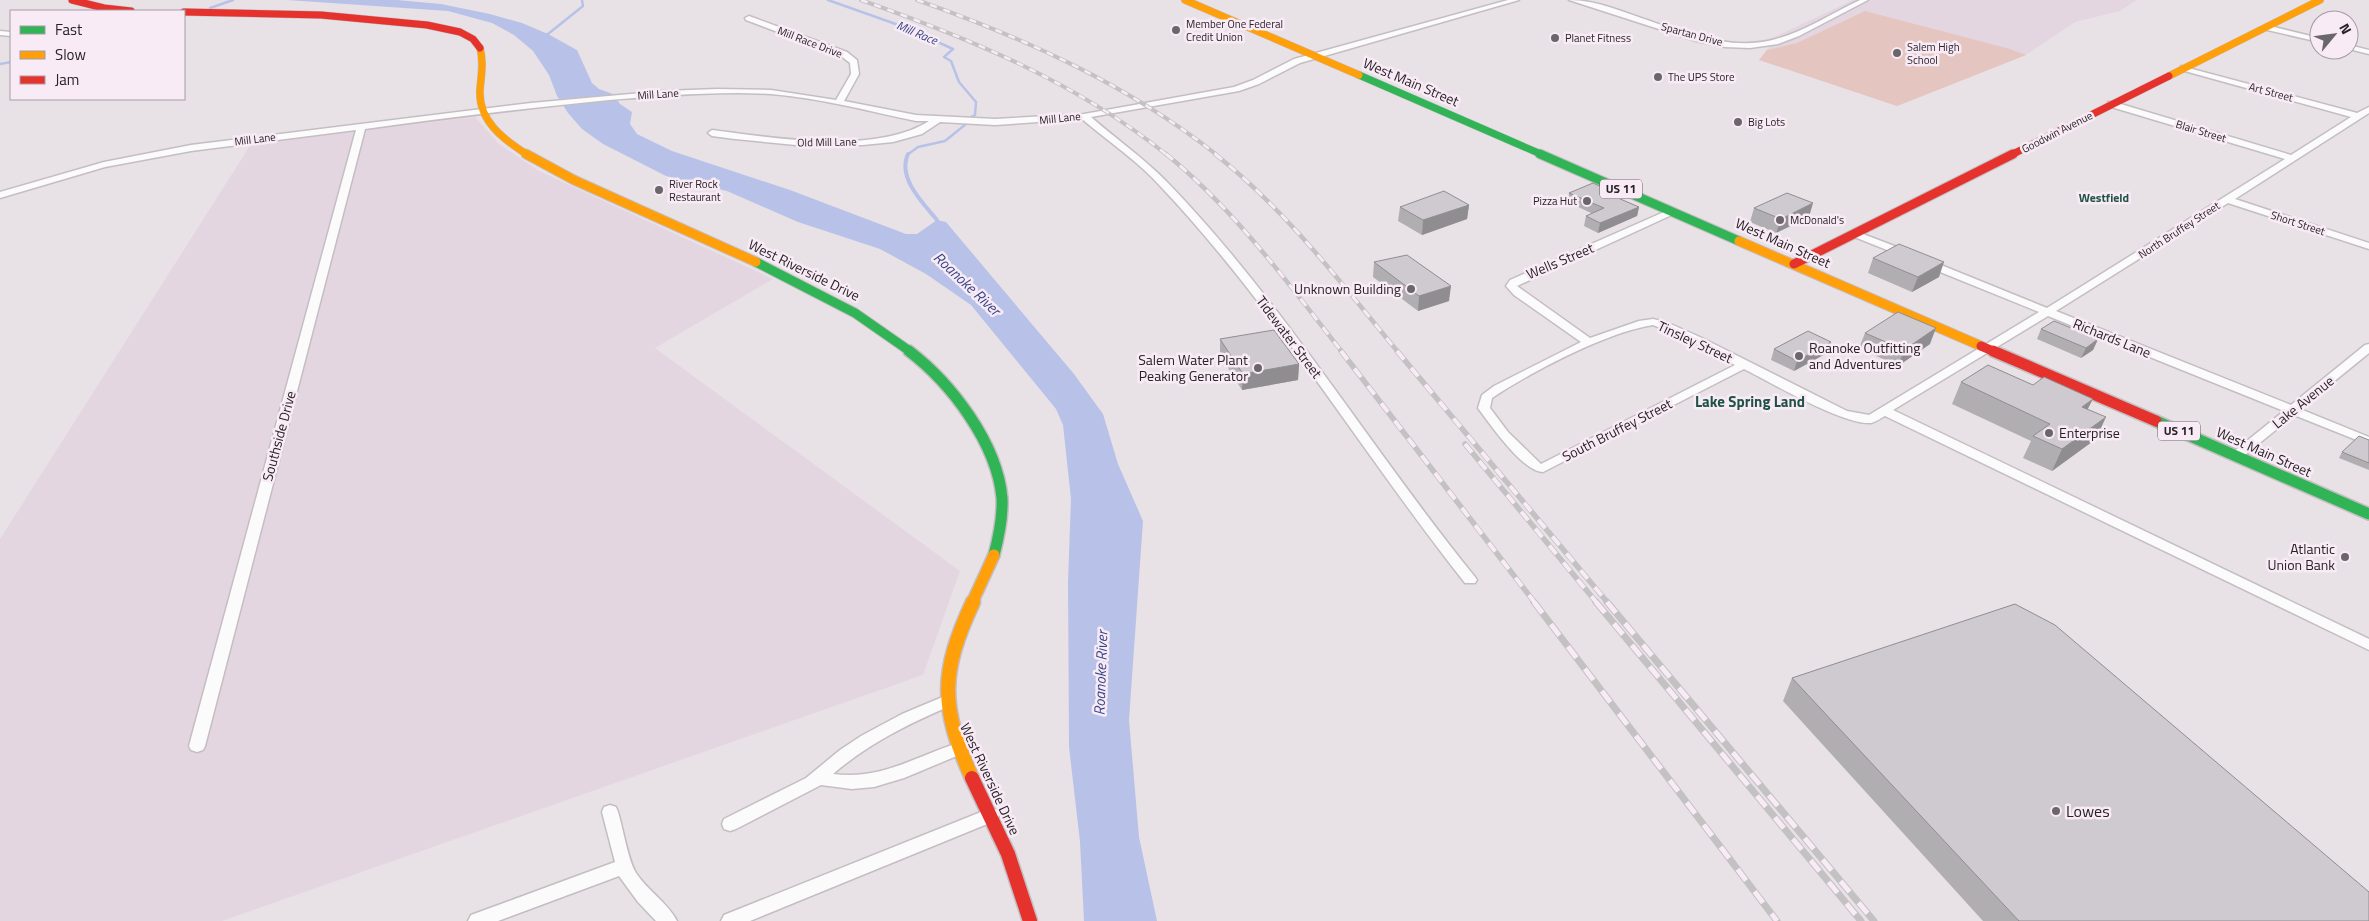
<svg xmlns="http://www.w3.org/2000/svg" width="2369" height="921" viewBox="0 0 2369 921" font-family="'Titillium Web',sans-serif">
	<style>
		.built { fill: #e4d6e1 }
		.green { fill: #e5c5bf }
		.water { fill: #b8c2e8 }
		.lines { fill: none; stroke-linecap: round; stroke-linejoin: round }
		.stream-far1 { stroke: #b8c2e8; stroke-width: 2.5 }
		.stream { stroke: #b8c2e8; stroke-width: 4 }
		.street-casing { stroke: #c4bec3; stroke-width: 3 }
		.fast-far2-casing { stroke: #c4bec3; stroke-width: 8 }
		.fast-far1-casing { stroke: #c4bec3; stroke-width: 11 }
		.fast-casing { stroke: #c4bec3; stroke-width: 14 }
		.slow-far3-casing { stroke: #c4bec3; stroke-width: 8 }
		.slow-far2-casing { stroke: #c4bec3; stroke-width: 11 }
		.slow-far1-casing { stroke: #c4bec3; stroke-width: 14 }
		.slow-casing { stroke: #c4bec3; stroke-width: 17 }
		.jam-far3-casing { stroke: #c4bec3; stroke-width: 8 }
		.jam-far2-casing { stroke: #c4bec3; stroke-width: 11 }
		.jam-far1-casing { stroke: #c4bec3; stroke-width: 14 }
		.jam-casing { stroke: #c4bec3; stroke-width: 17 }
		.street { fill: #fcfbfb; fill-rule: evenodd }
		.fast-far2 { stroke: #30b455; stroke-width: 7 }
		.fast-far1 { stroke: #30b455; stroke-width: 9 }
		.fast { stroke: #30b455; stroke-width: 11 }
		.slow-far3 { stroke: #ff9f0a; stroke-width: 7 }
		.slow-far2 { stroke: #ff9f0a; stroke-width: 9 }
		.slow-far1 { stroke: #ff9f0a; stroke-width: 11 }
		.slow { stroke: #ff9f0a; stroke-width: 14 }
		.jam-far3 { stroke: #e5322d; stroke-width: 7 }
		.jam-far2 { stroke: #e5322d; stroke-width: 9 }
		.jam-far1 { stroke: #e5322d; stroke-width: 11 }
		.jam { stroke: #e5322d; stroke-width: 14 }
		.rail-far3-casing { stroke: #c3c1c2; stroke-width: 4 }
		.rail-far2-casing { stroke: #c3c1c2; stroke-width: 4.5 }
		.rail-far1-casing { stroke: #c3c1c2; stroke-width: 5.5 }
		.rail-casing { stroke: #c3c1c2; stroke-width: 7 }
		.rail-far3 { stroke: #f9ebf6; stroke-width: 2.5; stroke-dasharray: 7; stroke-linecap: butt }
		.rail-far2 { stroke: #f9ebf6; stroke-width: 3; stroke-dasharray: 9; stroke-linecap: butt }
		.rail-far1 { stroke: #f9ebf6; stroke-width: 4; stroke-dasharray: 11; stroke-linecap: butt }
		.rail { stroke: #f9ebf6; stroke-width: 5; stroke-dasharray: 14; stroke-linecap: butt }
		.wall { fill: #b1aeb2 }
		.shaded-wall { fill: #908d91 }
		.building { fill: #cecacf; stroke: #908d91 }
		.poi-dot { fill: #6b666a; stroke: #f9ebf6; stroke-width: 2 }
		.labels { text-anchor: middle; stroke-width: 5; stroke-linejoin: round; paint-order: stroke }
		.far-poi-label { font-size: 11px; fill: #282327; stroke: #f9ebf6; text-anchor: start }
		.far-street-label { font-size: 11px; fill: #282327; stroke: #f9ebf6 }
		.far-water-label { font-size: 12px; font-style: italic; fill: #354685; stroke: #f9ebf6 }
		.shield { fill: #f9ebf6; stroke: #675f65; stroke-width: 1 }
		.shield-label { font-size: 12px; font-weight: bold; fill: #282327 }
		.far-neighbourhood-label { font-size: 12px; font-weight: bold; fill: #1f5347; stroke: #f9ebf6 }
		.street-label { font-size: 14px; fill: #282327; stroke: #f9ebf6 }
		.poi-label { font-size: 14px; fill: #282327; stroke: #f9ebf6; text-anchor: end }
		.water-label { font-size: 15px; font-style: italic; fill: #354685; stroke: #f9ebf6 }
		.neighbourhood-label { font-size: 15px; font-weight: bold; fill: #1f5347; stroke: #f9ebf6 }
		.near-poi-label { font-size: 16px; fill: #282327; stroke: #f9ebf6; text-anchor: start }
	</style>
	<rect width="100%" height="100%" fill="#e8e2e7"/>
	<path class="built" d="M1853 0H2137L2120 11 2075 22 2026 55 1897 106 1759 60 1768 48 1770 39Z
		M475 117 499 144 539 171 773 279 655 348 960 571 923 675 222 921H0V539L251 144Z"/>
	<path class="green" d="M1865 11 2010 49 2026 55 1897 106 1759 60 1767 50 1797 43Z"/>
	<path class="water" d="M199 0H397L441 4 490 14 522 23 548 34 577 50 592 83 599 89 613 94 620 104 632 112 630 124 637 134 672 151 790 190 906 234H917L937 220 946 222 1074 374 1103 414 1118 464 1143 521 1129 720 1139 837 1157 921H1084L1080 842 1069 747 1068 582 1071 499 1063 425 1056 409 971 305 926 274 880 249 798 222 727 191 666 176 603 144 582 129 568 113 557 96 549 75 533 51 514 35 492 23 448 11 287 0Z"/>
	<g class="lines">
		<path class="stream-far1" d="M828 0 907 28 953 49 944 57 951 61 959 82 976 102 975 115 971 117
			M210 8 233 0
			M543 35 548 34 583 6 582 0
			M0 64 11 62
			M907 155 918 147 945 141 966 124"/>
		<path class="stream" d="M908 154C897 178 923 203 937 220V224"/>
		<g class="street-casing">
			<path id="street" d="M1508 0H1519L1300 63 1259 84 1239 91 1091 117C1116 139 1145 159 1168 183 1284 303 1370 448 1475 577L1477 580 1475 583H1465C1362 453 1276 309 1162 188 1139 162 1108 141 1082 119L995 125 940 122 922 134 893 142 863 145H796L735 139 712 136 708 133 712 130C773 138 876 155 929 121H916C868 111 820 98 771 94 717 91 662 96 609 100 527 108 446 118 365 129L205 746 203 750 197 752 191 750 189 746 356 130 191 151 105 167 0 198V192L104 162 191 145 531 103 664 91 717 89 771 90 836 100 851 74 850 63 841 56 746 20 745 18 749 16 847 52 857 60 859 74 844 101 916 115 995 119 1084 114 1234 87 1253 80 1294 59Z
				M1569 0C1597 0 1623 12 1650 21 1690 35 1734 51 1776 39 1806 31 1832 13 1860 0H1868L1799 36 1778 44 1750 48 1725 47 1696 41Z
				M2266 25 2319 38V42L2263 29 2262 27Z
				M0 31 11 32V36L0 35Z
				M2349 45 2369 50V54L2349 49Z
				M2181 66 2357 113 2369 107V113L2235 199 2369 243V249L2228 203 2056 311 2291 405 2365 345 2369 344V353L2300 409 2369 437V445L2294 415 2240 459H2232L2230 456 2232 453 2284 411 2048 316 1893 410 2369 639V650L1885 416C1881 418 1876 422 1871 423 1843 425 1772 383 1744 369L1543 472C1523 472 1490 424 1478 408L1482 395 1494 386 1581 342 1514 295 1506 286 1510 280 1673 208 1678 211 1676 213 1517 286 1590 338 1639 321 1653 319 1666 322 1702 338 1847 411 1869 415 2039 312 1923 265V261H1931L2047 308 2285 159 2108 106V102H2114L2291 155 2351 117 2181 70ZM1653 325 1681 336 1735 365 1541 464 1508 432 1490 408 1492 398C1531 372 1607 332 1653 325Z
				M1855 231 1910 252 1911 254 1910 256H1902L1852 236V232Z
				M945 696 950 698 953 702 950 706C908 724 868 744 833 774 882 780 914 757 958 743L964 745 966 749 964 753 904 778 874 787 852 789 821 785 736 829 730 831 724 829 722 824 724 819 806 778 840 750 861 736 902 714Z
				M610 805 616 807 618 812C623 828 628 860 636 873 647 890 668 903 677 921H656L638 902 619 876 498 921H468L471 915 615 862 602 812 604 807Z
				M991 808 997 810 999 815 997 820 750 921H721L724 915Z"/>
		</g>
		<g class="fast-far2-casing">
			<path id="fast-far2" d="M1359 75 1543 155"/>
		</g>
		<g class="fast-far1-casing">
			<path id="fast-far1" d="M1540 154 1739 241
				M756 262 855 313 911 352"/>
		</g>
		<g class="fast-casing">
			<path id="fast" d="M909 351C951 383 997 443 1002 498 1003 518 999 536 994 555
				M2156 421 2369 514"/>
		</g>
		<g class="slow-far3-casing">
			<path id="slow-far3" d="M1185 0 1359 75
				M480 48C484 63 481 76 480 90 478 121 504 140 528 155
				M2169 76 2320 0"/>
		</g>
		<g class="slow-far2-casing">
			<path id="slow-far2" d="M526 154 574 180 756 262
				M1739 241 1981 346"/>
		</g>
		<g class="slow-far1-casing">
			<path id="slow-far1" d="M972 603 994 555"/>
		</g>
		<g class="slow-casing">
			<path id="slow" d="M972 778C940 706 940 673 973 602"/>
		</g>
		<g class="jam-far3-casing">
			<path id="jam-far3" d="M72 0 104 8 131 11
				M184 12 321 15 427 25 460 32 473 39 480 48
				M2011 155 2169 76"/>
		</g>
		<g class="jam-far2-casing">
			<path id="jam-far2" d="M1794 264 2013 154
				M1981 346 1995 352"/>
		</g>
		<g class="jam-far1-casing">
			<path id="jam-far1" d="M1993 351 2156 421"/>
		</g>
		<g class="jam-casing">
			<path id="jam" d="M972 778 1008 854 1030 921"/>
		</g>
		<use href="#street" class="street"/>
		<use href="#fast-far2" class="fast-far2"/>
		<use href="#fast-far1" class="fast-far1"/>
		<use href="#fast" class="fast"/>
		<use href="#slow-far3" class="slow-far3"/>
		<use href="#slow-far2" class="slow-far2"/>
		<use href="#slow-far1" class="slow-far1"/>
		<use href="#slow" class="slow"/>
		<use href="#jam-far3" class="jam-far3"/>
		<use href="#jam-far2" class="jam-far2"/>
		<use href="#jam-far1" class="jam-far1"/>
		<use href="#jam" class="jam"/>
		<g class="rail-far3-casing">
			<path id="rail-far3" d="M861 0C971 39 1076 82 1167 155
				M917 0C1024 38 1127 84 1217 155"/>
		</g>
		<g class="rail-far2-casing">
			<path id="rail-far2" d="M1166 154C1234 209 1288 283 1342 352
				M1215 154C1286 210 1341 283 1398 352"/>
		</g>
		<g class="rail-far1-casing">
			<path id="rail-far1" d="M1341 351 1535 603
				M1397 351 1608 603
				M1465 444 1597 603"/>
		</g>
		<g class="rail-casing">
			<path id="rail" d="M1534 602 1777 921
				M1596 602 1861 921
				M1607 602 1874 921"/>
		</g>
		<use href="#rail-far3" class="rail-far3"/>
		<use href="#rail-far2" class="rail-far2"/>
		<use href="#rail-far1" class="rail-far1"/>
		<use href="#rail" class="rail"/>
	</g>
	<path class="wall" d="M1569 193 1608 194 1639 207 1637 216 1598 233 1584 226 1586 216 1593 214 1568 202Z
		M1469 205 1467 219 1422 235 1398 221 1400 207Z
		M1754 208 1809 217 1776 233 1750 222Z
		M1873 258 1939 277 1912 292 1868 273Z
		M1374 262 1449 301 1418 311 1373 277Z
		M2041 329 2098 339 2093 350 2081 358 2037 339Z
		M1865 333 1930 344 1898 366 1859 348Z
		M1220 339 1299 364 1298 380 1242 390 1220 355Z
		M1774 349 1827 353 1794 371 1771 360Z
		M1961 382 2088 409 2096 439 2052 471 2023 458 2031 441 1952 404Z
		M2369 440V470L2339 458 2342 452Z
		M1792 678 2369 921H1983L1783 701Z"/>
	<path class="shaded-wall" d="M1813 203 1809 217 1776 233 1781 219Z
		M1469 205 1467 219 1422 235 1423 220Z
		M1639 207 1637 216 1598 233 1600 223Z
		M1944 262 1939 277 1912 292 1918 277Z
		M1451 286 1449 301 1418 311 1419 296Z
		M1936 328 1930 344 1898 366 1904 350Z
		M2098 339 2093 350 2081 358 2086 348Z
		M1831 342 1827 353 1794 371 1797 361Z
		M1299 364 1298 380 1242 390 1243 374Z
		M2093 399 2082 420V407Z
		M2106 417 2096 439 2052 471 2062 449Z"/>
	<path class="building" d="M1593 183 1608 190 1604 192 1639 207 1600 223 1586 216 1604 208 1569 193Z
		M1444 191 1469 205 1423 220 1400 207Z
		M1787 193 1813 203 1781 219 1754 208Z
		M1899 244 1944 262 1918 277 1873 258Z
		M1407 255 1451 286 1419 296 1374 262Z
		M1898 312 1936 328 1904 350 1865 333Z
		M2054 321 2098 339 2086 348 2041 329Z
		M1274 330 1299 364 1243 374 1220 339Z
		M1808 331 1831 342 1797 361 1774 349Z
		M1988 365 2033 385 2044 377 2093 399 2082 407 2106 417 2062 449 2033 436 2050 424 1961 382Z
		M2359 436 2369 440V463L2342 452Z
		M2015 604 2055 625 2369 892V921H2019L1792 678Z"/>
	<g class="poi-dot">
		<circle cx="1176" cy="30" r="5"/>
		<circle cx="1555" cy="38" r="5"/>
		<circle cx="1897" cy="53" r="5"/>
		<circle cx="1658" cy="77" r="5"/>
		<circle cx="1738" cy="122" r="5"/>
		<circle cx="659" cy="190" r="5"/>
		<circle cx="1587" cy="201" r="5"/>
		<circle cx="1780" cy="220" r="5"/>
		<circle cx="1411" cy="289" r="5"/>
		<circle cx="1799" cy="356" r="5"/>
		<circle cx="1258" cy="368" r="5"/>
		<circle cx="2049" cy="433" r="5"/>
		<circle cx="2345" cy="557" r="5"/>
		<circle cx="2056" cy="811" r="5"/>
	</g>
	<g class="labels">
		<g class="far-poi-label">
			<text x="1186" y="28">Member One Federal<tspan x="1186" dy="13">Credit Union</tspan></text>
			<text x="1565" y="42">Planet Fitness</text>
			<text x="1907" y="51">Salem High<tspan x="1907" dy="13">School</tspan></text>
			<text x="1668" y="81">The UPS Store</text>
			<text x="1748" y="126">Big Lots</text>
			<text x="669" y="188">River Rock<tspan x="669" dy="13">Restaurant</tspan></text>
			<text x="1577" y="205" text-anchor="end">Pizza Hut</text>
			<text x="1790" y="224">McDonald's</text>
		</g>
		<g class="far-street-label">
			<text transform="translate(1692 34) rotate(15)" y="4">Spartan Drive</text>
			<text transform="translate(810 42) rotate(21)" y="4">Mill Race Drive</text>
			<text transform="translate(2271 92) rotate(15)" y="4">Art Street</text>
			<text transform="translate(658 94) rotate(-4)" y="4">Mill Lane</text>
			<text transform="translate(1060 118) rotate(-6)" y="4">Mill Lane</text>
			<text transform="translate(2201 131) rotate(17)" y="4">Blair Street</text>
			<text transform="translate(2057 132) rotate(-27)" y="4">Goodwin Avenue</text>
			<text transform="translate(255 139) rotate(-7)" y="4">Mill Lane</text>
			<text transform="translate(827 142) rotate(-1)" y="4">Old Mill Lane</text>
			<text transform="translate(2298 223) rotate(18)" y="4">Short Street</text>
			<text transform="translate(2179 230) rotate(-33)" y="4">North Bruffey Street</text>
		</g>
		<g class="far-water-label">
			<text transform="translate(917 33) rotate(23)" y="4">Mill Race</text>
		</g>
		<g class="shield">
			<rect x="1600" y="179.5" width="42" height="19" rx="4"/>
			<rect x="2158" y="421.5" width="42" height="19" rx="4"/>
		</g>
		<g class="shield-label">
			<text x="1621" y="193">US 11</text>
			<text x="2179" y="435">US 11</text>
		</g>
		<g class="far-neighbourhood-label">
			<text x="2104" y="202">Westfield</text>
		</g>
		<g class="street-label">
			<text transform="translate(1411 82) rotate(23)" y="5">West Main Street</text>
			<text transform="translate(1783 243) rotate(24)" y="5">West Main Street</text>
			<text transform="translate(1560 261) rotate(-23)" y="5">Wells Street</text>
			<text transform="translate(804 270) rotate(26)" y="5">West Riverside Drive</text>
			<text transform="translate(1289 337) rotate(53)" y="5">Tidewater Street</text>
			<text transform="translate(2112 338) rotate(22)" y="5">Richards Lane</text>
			<text transform="translate(1695 342) rotate(25)" y="5">Tinsley Street</text>
			<text transform="translate(2303 402) rotate(-39)" y="5">Lake Avenue</text>
			<text transform="translate(1617 430) rotate(-27)" y="5">South Bruffey Street</text>
			<text transform="translate(279 436) rotate(-75)" y="5">Southside Drive</text>
			<text transform="translate(2264 452) rotate(24)" y="5">West Main Street</text>
			<text transform="translate(990 779) rotate(65)" y="5">West Riverside Drive</text>
		</g>
		<g class="poi-label">
			<text x="1401" y="294">Unknown Building</text>
			<text x="1809" y="353" text-anchor="start">Roanoke Outfitting<tspan x="1809" dy="16">and Adventures</tspan></text>
			<text x="1248" y="365">Salem Water Plant<tspan x="1248" dy="16">Peaking Generator</tspan></text>
			<text x="2059" y="438" text-anchor="start">Enterprise</text>
			<text x="2335" y="554">Atlantic<tspan x="2335" dy="16">Union Bank</tspan></text>
		</g>
		<g class="water-label">
			<text transform="translate(967 284) rotate(43)" y="5">Roanoke River</text>
			<text transform="translate(1101 673) rotate(-88)" y="5">Roanoke River</text>
		</g>
		<g class="neighbourhood-label">
			<text x="1750" y="407">Lake Spring Land</text>
		</g>
		<g class="near-poi-label">
			<text x="2066" y="817">Lowes</text>
		</g>
	</g>
	<rect x="10" y="10" width="175" height="90" fill="#f9ebf6" stroke="#a59ba3"/>
	<rect x="20" y="26" width="25" height="8" fill="#30b455" stroke="#a59ba3"/>
	<text x="55" y="35" font-size="15" fill="#282327">Fast</text>
	<rect x="20" y="51" width="25" height="8" fill="#ff9f0a" stroke="#a59ba3"/>
	<text x="55" y="60" font-size="15" fill="#282327">Slow</text>
	<rect x="20" y="76" width="25" height="8" fill="#e5322d" stroke="#a59ba3"/>
	<text x="55" y="85" font-size="15" fill="#282327">Jam</text>
	<g transform="translate(2334 35) rotate(61)"><circle r="24" fill="#f9ebf6" stroke="#a59ba3"/>
	<path d="M0-4L9 19L0 12L-9 19Z" fill="#6b666a"/>
	<text y="-8" font-size="14" font-weight="bold" text-anchor="middle" fill="#282327">N</text>
	</g>
</svg>
